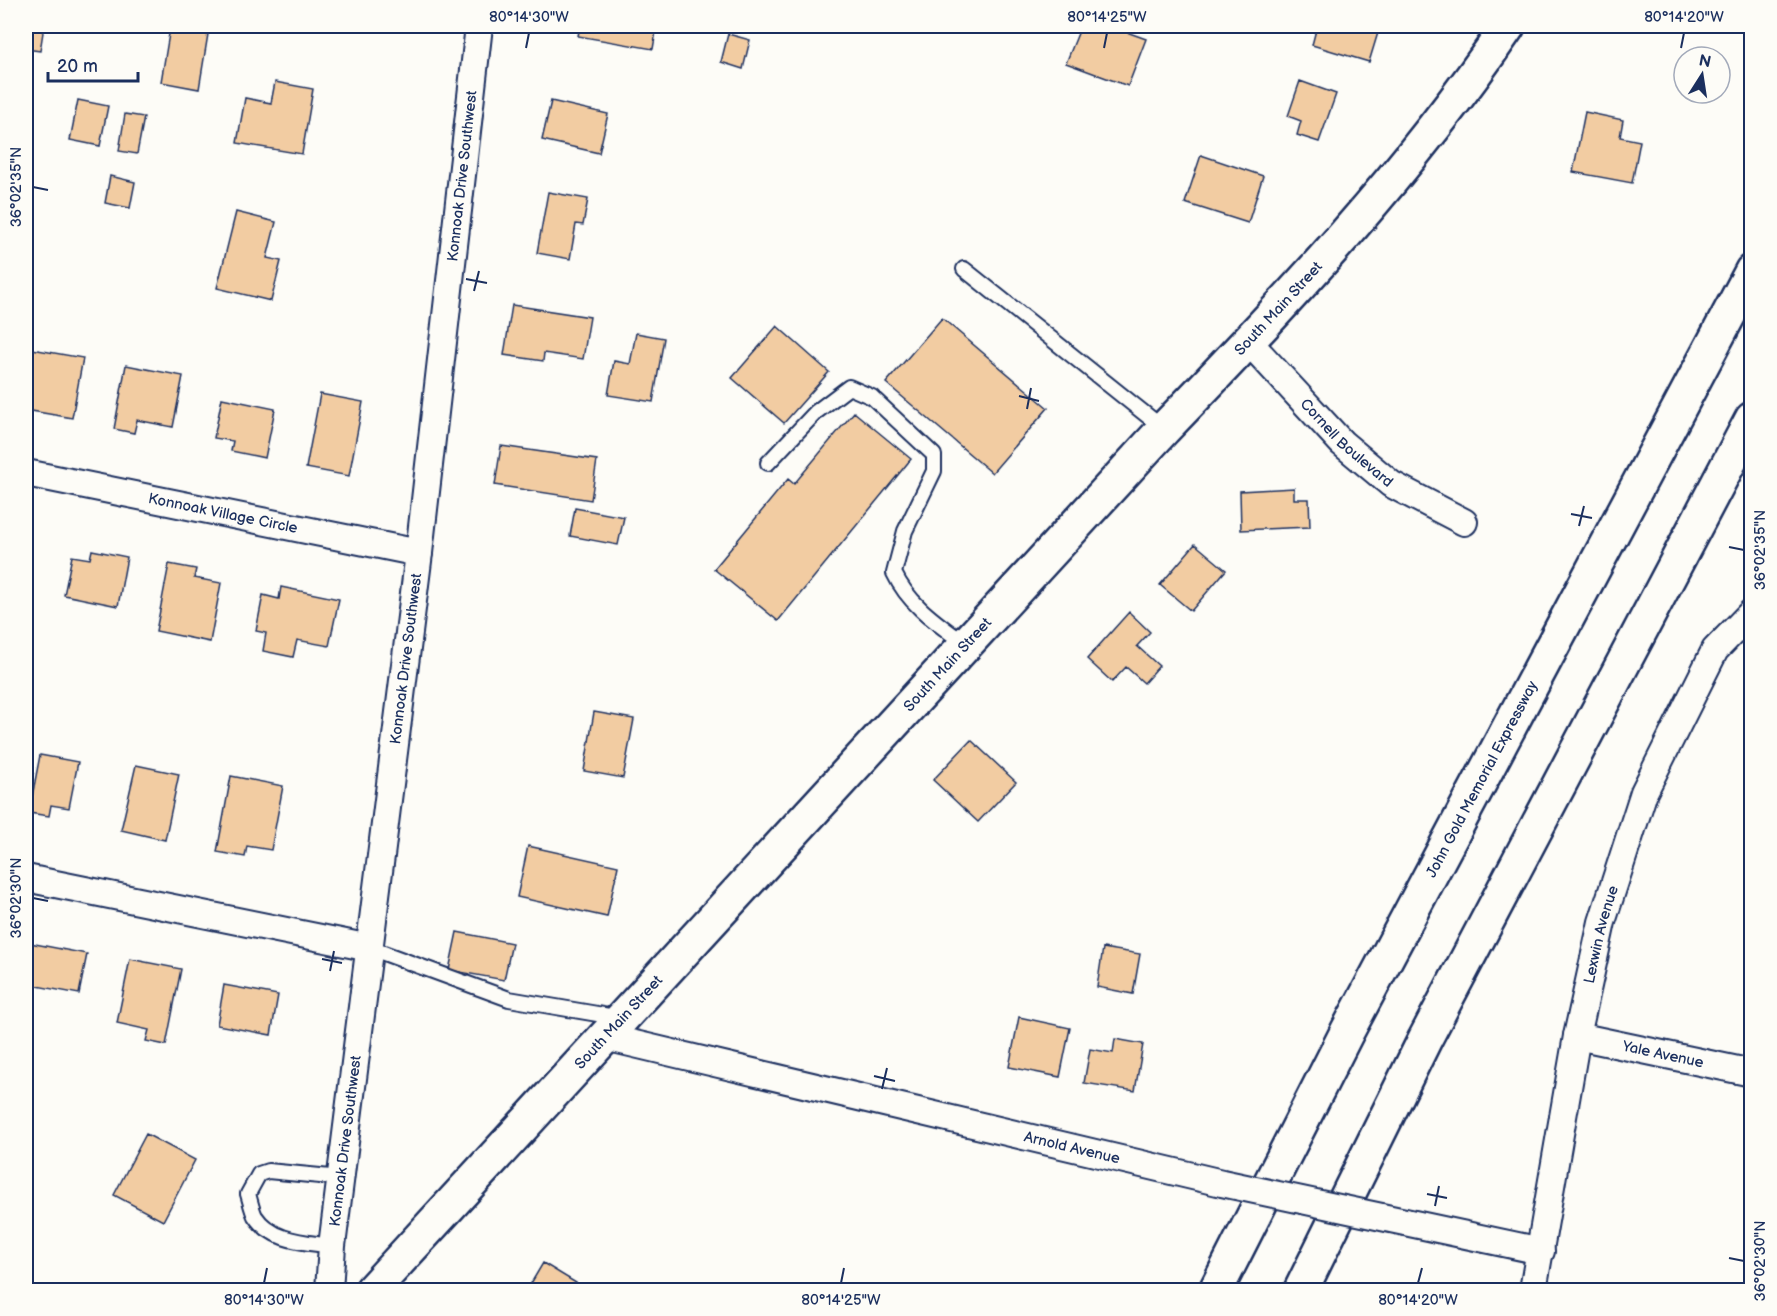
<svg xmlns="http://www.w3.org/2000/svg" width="1777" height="1316" viewBox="0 0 1777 1316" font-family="'Balsamiq Sans',sans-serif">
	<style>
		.building { fill: #f2cca2; stroke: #1b2f5e; stroke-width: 1.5 }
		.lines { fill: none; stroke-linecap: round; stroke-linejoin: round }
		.lane-casing { stroke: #1b2f5e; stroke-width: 18 }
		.street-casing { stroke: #1b2f5e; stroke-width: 30 }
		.primary-casing { stroke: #1b2f5e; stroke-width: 38 }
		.highway-casing { stroke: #1b2f5e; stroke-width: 38 }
		.lane { stroke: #fdfcf7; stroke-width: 14 }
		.street { stroke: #fdfcf7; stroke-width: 26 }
		.primary { stroke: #fdfcf7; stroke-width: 33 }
		.highway { stroke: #fdfcf7; stroke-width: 33 }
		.street-bridge-casing { stroke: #1b2f5e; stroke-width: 30; stroke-linecap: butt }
		.street-bridge { stroke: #fdfcf7; stroke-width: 26 }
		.ticks { fill: none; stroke: #1b2f5e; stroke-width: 2 }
		.labels { text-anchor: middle; stroke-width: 6; stroke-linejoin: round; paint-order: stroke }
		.street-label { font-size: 15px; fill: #1b2f5e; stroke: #fdfcf7 }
		.neatline { fill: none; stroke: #1b2f5e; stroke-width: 2 }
		.ticks-label { font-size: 15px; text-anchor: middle; fill: #1b2f5e }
	</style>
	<rect width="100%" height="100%" fill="#fdfcf7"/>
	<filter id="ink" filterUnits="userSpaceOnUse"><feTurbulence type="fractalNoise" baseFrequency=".0167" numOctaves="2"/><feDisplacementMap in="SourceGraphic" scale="12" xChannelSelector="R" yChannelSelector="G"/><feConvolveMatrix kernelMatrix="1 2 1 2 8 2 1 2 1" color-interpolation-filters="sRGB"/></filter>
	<g filter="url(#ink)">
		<path class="building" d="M26 26H44L40 51 26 49Z
			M580 26H657L653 49 578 36Z
			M1081 26H1110L1146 39 1128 86 1066 63Z
			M1317 26H1380L1369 62 1312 45Z
			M170 28 208 34 199 89 161 82Z
			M728 34 750 40 743 69 721 62Z
			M1300 81 1336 94 1319 142 1297 135 1301 121 1288 116Z
			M275 82 313 89 302 154 237 143 245 98 271 103Z
			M78 100 108 106 100 146 70 140Z
			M551 101 608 114 599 153 542 140Z
			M1585 112 1623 120 1620 137 1640 141 1632 183 1573 172Z
			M125 114 144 117 137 154 119 151Z
			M1201 155 1263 176 1248 223 1185 203Z
			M110 176 135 182 130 208 105 203Z
			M548 192 588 199 583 225 576 224 570 259 537 253Z
			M236 212 276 222 267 258 281 261 271 301 217 288Z
			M512 305 590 317 583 359 544 353 543 361 504 355Z
			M942 318 1048 408 992 473 886 383Z
			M777 326 829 372 784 423 732 378Z
			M636 333 664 338 653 402 608 395 614 361 630 364Z
			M32 349 83 358 72 418 26 410V389Z
			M126 365 183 376 173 427 137 420 134 433 114 429Z
			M320 394 363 402 349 476 306 468Z
			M222 398 275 409 265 458 231 451 233 441 214 438Z
			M854 412 911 459 778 621 714 569 788 479 794 484Z
			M501 446 597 460 591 500 495 485Z
			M1294 488V499H1309L1310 527 1241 530 1240 491Z
			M575 508 624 517 618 545 570 536Z
			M1195 544 1226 570 1191 611 1160 585Z
			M26 549 31 550 26 576Z
			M92 550 127 557 118 606 64 595 72 556 90 559Z
			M169 564 196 569 194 578 221 583 210 642 156 631Z
			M281 587 339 599 329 646 297 640 293 657 263 651 266 633 256 631 263 595 279 599Z
			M1129 612 1150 632 1137 646 1159 666 1144 683 1126 667 1112 682 1087 659Z
			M594 712 634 719 623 778 584 771Z
			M971 740 1016 782 978 822 933 780Z
			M40 755 78 762 69 808 51 805 49 816 29 813Z
			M136 765 179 774 165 840 121 830Z
			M231 776 283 786 271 850 247 846 245 857 217 852Z
			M528 846 618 866 607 917 517 897Z
			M457 932 512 943 504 980 449 970Z
			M30 943 87 954 79 994 26 984Z
			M1103 948 1140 954 1133 994 1097 987Z
			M130 959 181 969 166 1045 146 1041 149 1030 117 1023Z
			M224 985 278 995 271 1035 217 1025Z
			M1019 1017 1070 1028 1060 1077 1009 1067Z
			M1115 1039 1143 1044 1135 1091 1084 1083 1090 1049 1113 1053Z
			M146 1134 195 1160 163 1221 114 1195Z
			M543 1263 581 1286 578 1290H527Z"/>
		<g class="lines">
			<g class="lane-casing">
				<path id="lane" d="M964 269 1164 429
					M768 463 816 412 849 387 872 397 934 455V471L905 531 894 573C909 605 937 623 965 644
					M370 948 509 999 621 1018
					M332 1246C305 1242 272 1242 255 1216 252 1210 250 1200 248 1194L259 1174 268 1171 341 1178"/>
			</g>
			<g class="street-casing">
				<g id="street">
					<path id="s1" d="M1248 341 1342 443 1391 484 1464 522"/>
					<path id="s2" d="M26 473 419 553"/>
					<path d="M26 878 370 948"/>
					<path id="s3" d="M1577 1036 1752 1073"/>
					<path id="s4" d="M605 1037 1222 1183"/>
					<path d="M1405 1222 1541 1251"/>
					<path id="s5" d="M329 1290 332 1246 419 553 479 26"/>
					<path id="s6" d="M1533 1290 1577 1036 1602 922 1644 792 1715 650 1752 612"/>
				</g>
			</g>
			<g class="primary-casing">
				<g id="primary">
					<path id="s7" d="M372 1290 1164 429C1287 302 1409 172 1508 26"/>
				</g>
			</g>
			<g class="highway-casing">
				<g id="highway">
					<path id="s8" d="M1216 1290 1348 1030 1752 271"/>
					<path d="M1301 1290 1425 1039 1752 419"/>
				</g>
			</g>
			<use href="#lane" class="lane"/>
			<use href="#street" class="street"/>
			<use href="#primary" class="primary"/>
			<use href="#highway" class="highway"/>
			<g class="street-bridge-casing">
				<path id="street-bridge" d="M1222 1183 1405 1222"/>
			</g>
			<use href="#street-bridge" class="street-bridge"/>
		</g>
	</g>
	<path class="ticks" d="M526 48 529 33M1104 48 1107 33M1681 48 1684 33M33 187 48 190M466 279 487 283M474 291 479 271M1019 396 1039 401M1027 409 1031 388M1571 514 1592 518M1579 526 1584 506M1729 547 1744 550M33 898 48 901M322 959 342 963M330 971 334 951M874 1076 895 1081M882 1089 887 1068M1427 1194 1447 1198M1435 1206 1439 1186M1729 1258 1744 1261M264 1283 267 1268M841 1283 844 1268M1418 1283 1422 1268"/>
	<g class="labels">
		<g class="street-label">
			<text dy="5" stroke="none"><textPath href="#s5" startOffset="1122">Konnoak Drive Southwest</textPath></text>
			<text dy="5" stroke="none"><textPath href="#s7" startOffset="1336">South Main Street</textPath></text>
			<text dy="5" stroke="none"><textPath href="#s1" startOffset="142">Cornell Boulevard</textPath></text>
			<text dy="5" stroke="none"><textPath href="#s2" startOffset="201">Konnoak Village Circle</textPath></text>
			<text dy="5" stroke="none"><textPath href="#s5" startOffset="636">Konnoak Drive Southwest</textPath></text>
			<text dy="5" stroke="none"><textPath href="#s7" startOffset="850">South Main Street</textPath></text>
			<text dy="5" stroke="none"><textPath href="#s8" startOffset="576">John Gold Memorial Expressway</textPath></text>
			<text dy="5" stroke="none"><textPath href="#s6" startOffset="362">Lexwin Avenue</textPath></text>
			<text dy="5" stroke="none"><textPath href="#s7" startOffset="364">South Main Street</textPath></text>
			<text dy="5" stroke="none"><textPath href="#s3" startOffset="88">Yale Avenue</textPath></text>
			<text dy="5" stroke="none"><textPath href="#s5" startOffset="150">Konnoak Drive Southwest</textPath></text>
			<text dy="5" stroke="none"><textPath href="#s4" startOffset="480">Arnold Avenue</textPath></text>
		</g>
	</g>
	<rect width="1777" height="1316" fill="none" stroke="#fdfcf7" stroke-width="66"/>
	<g transform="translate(1702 75) rotate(12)"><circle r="28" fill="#fdfcf7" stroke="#a3aaba" stroke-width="1.5"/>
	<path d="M0-4.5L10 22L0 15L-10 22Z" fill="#1b2f5e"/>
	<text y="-9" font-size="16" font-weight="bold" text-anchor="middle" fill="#1b2f5e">N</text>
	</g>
	<path d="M48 72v9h90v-9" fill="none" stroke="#1b2f5e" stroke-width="3"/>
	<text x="57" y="72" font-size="18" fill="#1b2f5e" stroke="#fdfcf7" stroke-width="4.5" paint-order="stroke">20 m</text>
	<rect x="33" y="33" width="1711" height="1250" class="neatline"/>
	<g class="ticks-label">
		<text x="529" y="22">80°14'30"W</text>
		<text x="1107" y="22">80°14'25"W</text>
		<text x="1684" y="22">80°14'20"W</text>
		<text transform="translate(16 187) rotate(-90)" y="5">36°02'35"N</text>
		<text transform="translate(1760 550) rotate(-90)" y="5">36°02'35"N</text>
		<text transform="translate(16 898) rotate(-90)" y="5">36°02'30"N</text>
		<text transform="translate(1760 1261) rotate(-90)" y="5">36°02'30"N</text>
		<text x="264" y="1305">80°14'30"W</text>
		<text x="841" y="1305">80°14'25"W</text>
		<text x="1418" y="1305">80°14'20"W</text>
	</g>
</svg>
